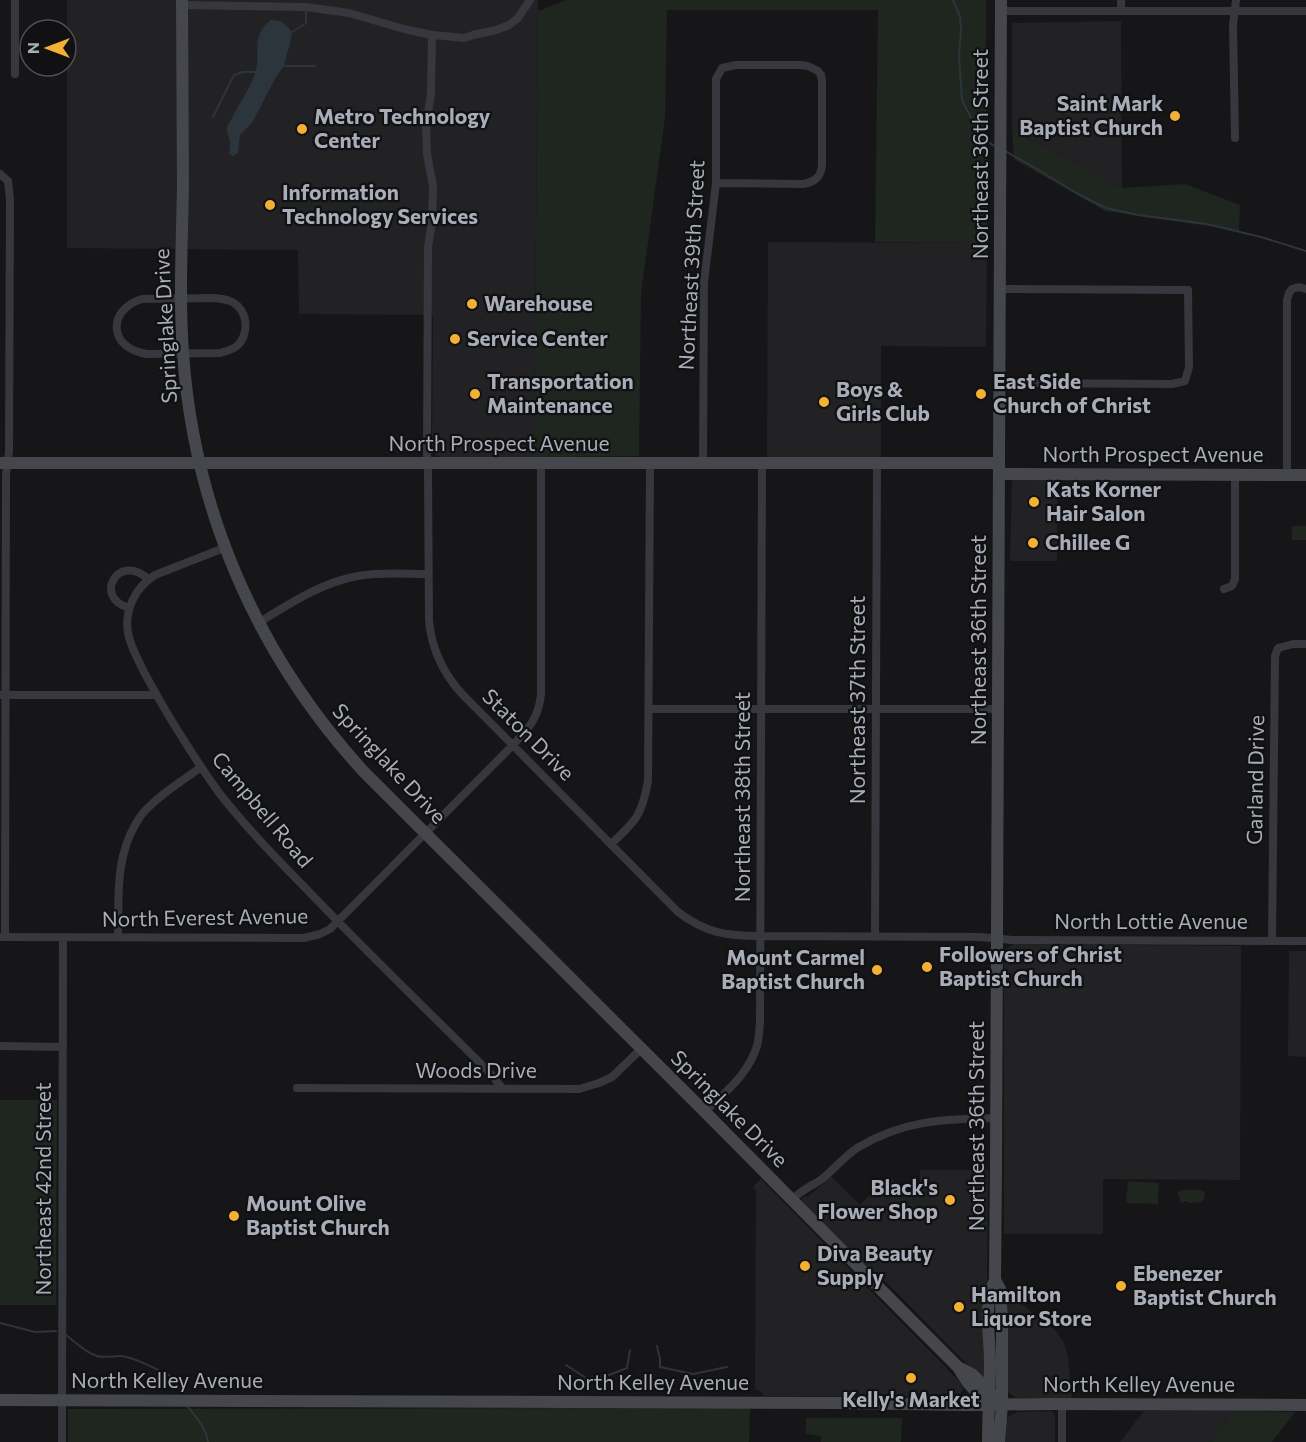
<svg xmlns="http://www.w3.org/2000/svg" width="1306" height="1442" viewBox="0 0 1306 1442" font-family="Commissioner,sans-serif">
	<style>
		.built { fill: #222225 }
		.green { fill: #1e261f }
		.water { fill: #2c353c }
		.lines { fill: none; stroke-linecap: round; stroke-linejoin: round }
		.stream { stroke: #2c353c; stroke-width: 2 }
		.street { stroke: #37383d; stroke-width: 8 }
		.secondary { stroke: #45474d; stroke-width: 12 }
		.poi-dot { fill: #f2b134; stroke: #111113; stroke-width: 2 }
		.labels { text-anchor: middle; stroke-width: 4.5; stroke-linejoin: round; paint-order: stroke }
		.poi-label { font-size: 21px; font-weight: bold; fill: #a8adb8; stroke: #111113; text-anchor: start }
		.street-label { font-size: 21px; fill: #a8adb8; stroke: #111113 }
	</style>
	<rect width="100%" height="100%" fill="#161618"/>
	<path class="built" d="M67 0H538L534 457 445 459 436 455 432 446 433 315 299 314 298 250 67 248Z
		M1121 21 1122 188 1012 129V23Z
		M768 242 987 243 986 347 881 346V458L767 457Z
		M1012 480H1057V561H1010Z
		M1014 944 1241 946 1240 1180 1103 1179V1234H1004V954L1006 949Z
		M1289 951H1306V1057L1288 1056Z
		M920 1170H988L987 1278 984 1378H981L883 1279H879L801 1201 804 1196 808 1197 831 1176 860 1205 889 1176 908 1195 920 1190Z
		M761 1179 960 1382 963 1389 959 1396 956 1397 765 1396 763 1395 761 1391 755 1390 756 1190 753 1187Z
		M1005 1303H1020L1056 1331 1064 1343 1068 1357 1072 1398H1019L1015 1397 1008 1392 1006 1388Z
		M1051 1411 1054 1414 1055 1420V1442H1005V1423L1008 1416 1018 1412Z
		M1144 1411H1233L1211 1442H1120Z"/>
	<path class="green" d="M567 0H986L987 243 875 242 878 10H667L665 117 641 294 639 456 534 457 538 11Z
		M1012 129 1122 188 1185 184 1240 205 1239 232 1208 226 1105 211 1014 159Z
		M1292 526H1306V540H1292Z
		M0 1100H57L56 1305H0Z
		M1128 1181 1159 1183 1158 1204 1126 1203Z
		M1184 1190H1202L1205 1193 1204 1199 1202 1202 1189 1203 1186 1201 1181 1203 1177 1192Z
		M750 1408 749 1442H68V1409Z
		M1233 1411 1295 1412 1272 1442H1211Z
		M806 1418H902L901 1442H821V1436L806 1434Z"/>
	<path class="water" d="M271 20C282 20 286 24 292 32L290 45 287 53 284 66 276 77 252 123 240 135 238 153 233 156 229 154C230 150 230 147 230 143 230 133 222 131 231 120 238 104 250 90 255 73 262 52 249 37 271 20Z"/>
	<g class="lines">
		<path class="stream" d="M953 0 960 16 961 29 959 55 962 100 974 124 991 144 997 147
			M292 32 306 23V10
			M284 66H315
			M213 117 234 75 243 72H256
			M1005 151 1035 168 1078 194 1106 208 1138 215 1207 224 1261 237 1306 251
			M0 1323 35 1332 56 1331
			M66 1335C75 1342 86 1353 97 1356 104 1358 112 1356 120 1356 132 1356 170 1375 180 1382L184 1393
			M657 1346 660 1359V1367L693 1374 727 1367
			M566 1365 586 1378 604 1377 627 1368 630 1350
			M188 1407C196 1417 206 1428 208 1442"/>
		<path class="street" d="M15 0V74
			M182 5 306 7 349 13 404 29 432 35 465 38 473 35 496 30 509 25 518 18 530 0
			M1001 11H1306
			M1121 11V0
			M432 35 431 93 426 126 427 154 433 186 432 222 428 247 427 453 428 473 429 620C431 648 444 675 463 695L678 912C706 933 726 936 760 936L980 937 1012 940 1306 941
			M1235 138 1233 25 1236 0
			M0 174 8 181 10 199 9 452 6 474 5 937
			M215 298C222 299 228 299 234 303 248 312 249 333 238 345 233 350 227 351 220 353L147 354C109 349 106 310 142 299Z
			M999 383 1172 384 1185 381 1189 367 1188 290 999 289
			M703 463 704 282 716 183V79L722 68 736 65H800L808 66 818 71 821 75 822 81V165C821 177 815 182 803 184L716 183
			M1287 475V300L1289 293 1292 289 1299 287 1306 289
			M224 548 155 575C136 587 124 609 128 633 130 645 136 655 141 666 150 684 160 701 170 718 186 744 202 770 220 794 249 831 282 864 315 898 372 957 431 1014 489 1072L503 1089
			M1224 589 1232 586 1235 579V475
			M129 608C92 597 119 552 148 579
			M258 623C289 604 322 582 358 576 381 572 405 574 428 574
			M0 695H156
			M649 709H998
			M611 844C636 821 642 815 648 781L650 463
			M0 937 304 938 320 934 330 929 513 745C528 729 539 718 541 694V463
			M118 937C119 898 115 860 135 825 138 821 140 816 143 813 159 795 181 782 201 767
			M875 937 877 463
			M1272 941 1275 656 1278 648 1293 644H1306
			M0 1046 63 1047
			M297 1088 579 1089 599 1083 612 1077 641 1049
			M705 1112C725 1092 748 1075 757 1046 759 1039 759 1031 760 1023L762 463
			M792 1200C801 1190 812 1186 822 1179 834 1169 844 1157 857 1148 904 1120 943 1119 996 1118
			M62 1442 63 937
			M1062 1442V1404"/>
		<path class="secondary" d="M182 0C182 62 183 124 183 186 182 242 179 298 183 353 194 511 258 657 365 773L705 1112 923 1332 958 1367 972 1374 1002 1404
			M0 463H999
			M999 474 1306 475
			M958 1367 968 1383 989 1405
			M0 1400 841 1403 966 1405 1048 1404 1306 1405
			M988 1442C988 1415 990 1389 990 1362 990 1337 983 1302 995 1280
			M999 1442 1002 1404V1321L1000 1289 995 1280 996 1164 1001 0"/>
	</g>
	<g class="poi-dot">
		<circle cx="1175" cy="116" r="6"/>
		<circle cx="302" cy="129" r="6"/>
		<circle cx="270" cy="205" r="6"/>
		<circle cx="472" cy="304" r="6"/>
		<circle cx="455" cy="339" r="6"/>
		<circle cx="475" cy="394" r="6"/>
		<circle cx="981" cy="394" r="6"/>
		<circle cx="824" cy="402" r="6"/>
		<circle cx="1034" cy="502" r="6"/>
		<circle cx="1033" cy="543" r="6"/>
		<circle cx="927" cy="967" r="6"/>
		<circle cx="877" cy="970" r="6"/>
		<circle cx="950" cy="1200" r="6"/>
		<circle cx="234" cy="1216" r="6"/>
		<circle cx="805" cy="1266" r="6"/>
		<circle cx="1121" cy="1286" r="6"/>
		<circle cx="959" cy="1307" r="6"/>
		<circle cx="911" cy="1378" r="6"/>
	</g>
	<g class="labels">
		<g class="poi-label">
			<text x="1163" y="111" text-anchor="end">Saint Mark<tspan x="1163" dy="24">Baptist Church</tspan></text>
			<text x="314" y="124">Metro Technology<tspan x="314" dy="24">Center</tspan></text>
			<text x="282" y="200">Information<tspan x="282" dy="24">Technology Services</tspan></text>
			<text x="484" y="311">Warehouse</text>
			<text x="467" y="346">Service Center</text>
			<text x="487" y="389">Transportation<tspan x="487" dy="24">Maintenance</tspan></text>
			<text x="993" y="389">East Side<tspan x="993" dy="24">Church of Christ</tspan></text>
			<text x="836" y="397">Boys &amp;<tspan x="836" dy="24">Girls Club</tspan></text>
			<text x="1046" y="497">Kats Korner<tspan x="1046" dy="24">Hair Salon</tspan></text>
			<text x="1045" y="550">Chillee G</text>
			<text x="939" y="962">Followers of Christ<tspan x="939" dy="24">Baptist Church</tspan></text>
			<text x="865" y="965" text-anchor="end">Mount Carmel<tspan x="865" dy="24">Baptist Church</tspan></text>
			<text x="938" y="1195" text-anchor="end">Black's<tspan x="938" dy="24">Flower Shop</tspan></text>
			<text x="246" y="1211">Mount Olive<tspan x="246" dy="24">Baptist Church</tspan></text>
			<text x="817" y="1261">Diva Beauty<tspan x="817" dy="24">Supply</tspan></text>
			<text x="1133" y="1281">Ebenezer<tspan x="1133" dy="24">Baptist Church</tspan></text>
			<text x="971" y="1302">Hamilton<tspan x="971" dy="24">Liquor Store</tspan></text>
			<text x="911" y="1407" text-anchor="middle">Kelly's Market</text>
		</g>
		<g class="street-label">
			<text transform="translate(981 154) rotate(-90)" y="7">Northeast 36th Street</text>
			<text transform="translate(692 265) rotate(-87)" y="7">Northeast 39th Street</text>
			<text transform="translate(166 326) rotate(-93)" y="7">Springlake Drive</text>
			<text x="499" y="451">North Prospect Avenue</text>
			<text x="1153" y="462">North Prospect Avenue</text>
			<text transform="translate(979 640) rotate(-90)" y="7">Northeast 36th Street</text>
			<text transform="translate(858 700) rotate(-90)" y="7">Northeast 37th Street</text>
			<text transform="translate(528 735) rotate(45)" y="7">Staton Drive</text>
			<text transform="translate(389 764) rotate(47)" y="7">Springlake Drive</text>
			<text transform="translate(1256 780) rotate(-89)" y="7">Garland Drive</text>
			<text transform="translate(743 797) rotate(-90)" y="7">Northeast 38th Street</text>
			<text transform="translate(262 810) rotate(50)" y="7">Campbell Road</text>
			<text transform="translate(205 918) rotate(-1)" y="7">North Everest Avenue</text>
			<text x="1151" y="929">North Lottie Avenue</text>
			<text x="476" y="1078">Woods Drive</text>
			<text transform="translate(729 1109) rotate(45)" y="7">Springlake Drive</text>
			<text transform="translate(977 1126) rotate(-90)" y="7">Northeast 36th Street</text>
			<text transform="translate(44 1189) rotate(-90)" y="7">Northeast 42nd Street</text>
			<text x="167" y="1388">North Kelley Avenue</text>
			<text x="653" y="1390">North Kelley Avenue</text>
			<text x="1139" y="1392">North Kelley Avenue</text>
		</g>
	</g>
	<g transform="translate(48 48) rotate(270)"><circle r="28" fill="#111113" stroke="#4d4f55" stroke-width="1.5"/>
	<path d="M0-4.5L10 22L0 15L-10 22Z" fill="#f2b134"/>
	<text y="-9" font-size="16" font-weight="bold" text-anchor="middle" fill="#a8adb8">N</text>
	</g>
</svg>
